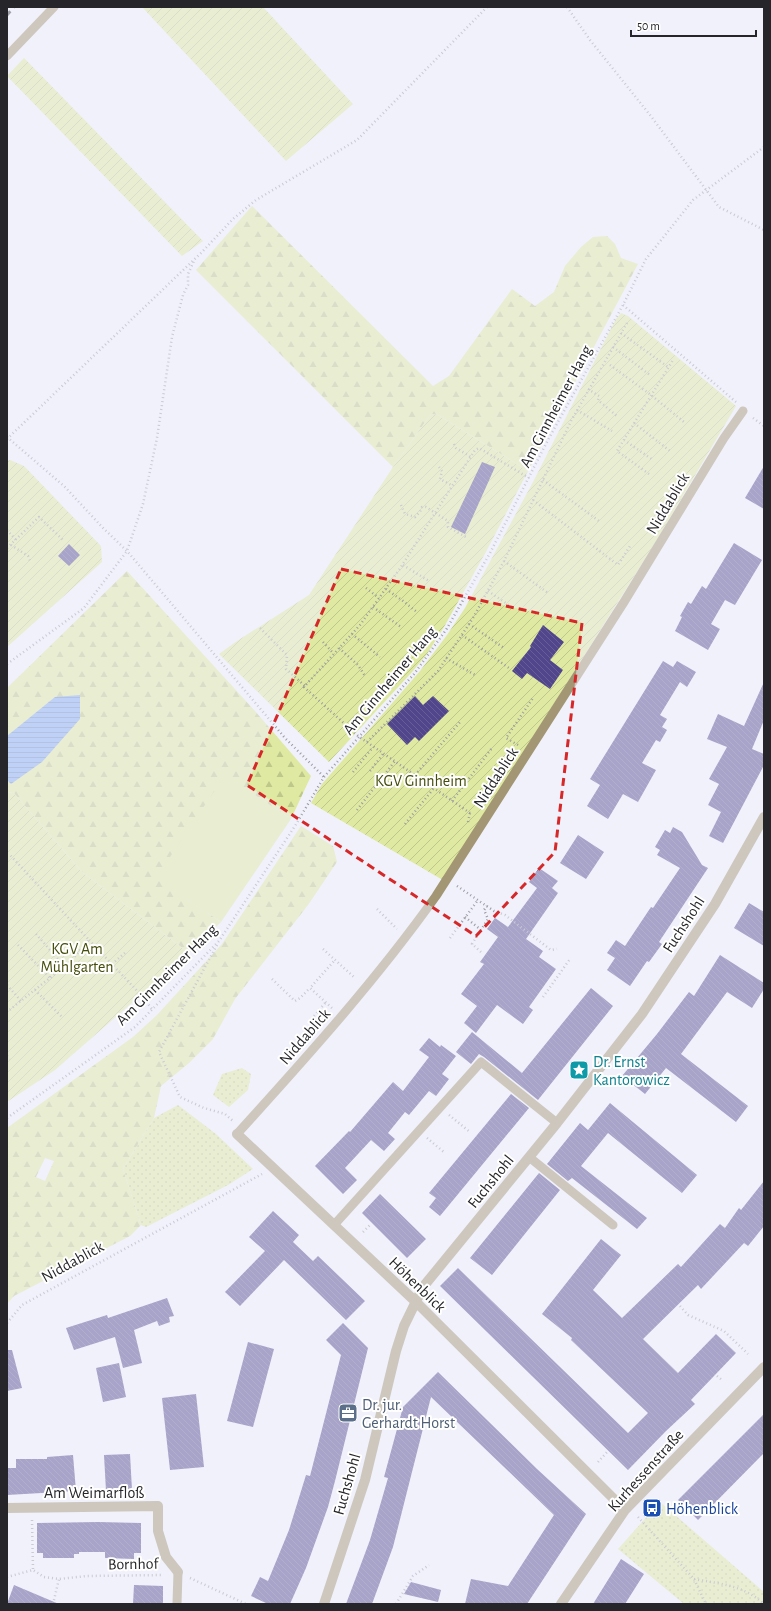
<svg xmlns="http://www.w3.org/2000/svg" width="771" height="1611" viewBox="0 0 771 1611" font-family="'Alegreya Sans',sans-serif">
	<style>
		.grass { fill: #dfe9a1 }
		.forest { fill: url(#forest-firs); fill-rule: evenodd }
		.park { fill: url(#park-dots) }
		.garden { fill: url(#garden-furrows) }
		.water { fill: url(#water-rules) }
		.building { fill: url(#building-back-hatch) }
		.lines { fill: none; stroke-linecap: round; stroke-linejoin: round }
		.path { stroke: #9b9ba3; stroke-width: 2.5; stroke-dasharray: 1 3; stroke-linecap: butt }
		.service { stroke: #a29674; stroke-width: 9 }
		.minor { stroke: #a29674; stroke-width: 10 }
		.rail { stroke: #404044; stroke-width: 3; stroke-dasharray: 5 5; stroke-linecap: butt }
		.marked { fill: none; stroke: #d62828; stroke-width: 3; stroke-dasharray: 8 5; stroke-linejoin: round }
		.labels { text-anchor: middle; stroke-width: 4; stroke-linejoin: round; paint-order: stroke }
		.street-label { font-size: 16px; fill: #26262a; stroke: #fff }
		.park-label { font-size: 16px; fill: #464d0b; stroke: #fff }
		.culture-label { font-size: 16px; fill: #0d838f; stroke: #fff; text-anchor: start }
		.service-label { font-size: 16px; fill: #4e5e75; stroke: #fff; text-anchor: start }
		.transit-label { font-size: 16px; fill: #164399; stroke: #fff; text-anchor: start }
	</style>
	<defs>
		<pattern id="forest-firs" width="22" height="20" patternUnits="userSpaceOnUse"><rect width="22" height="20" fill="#dfe9a1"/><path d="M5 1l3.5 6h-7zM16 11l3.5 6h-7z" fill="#bfc88b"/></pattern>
		<pattern id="park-dots" width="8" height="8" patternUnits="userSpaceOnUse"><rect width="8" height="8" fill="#dfe9a1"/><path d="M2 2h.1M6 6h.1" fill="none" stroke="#bfc88b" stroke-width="1.8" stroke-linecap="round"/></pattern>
		<pattern id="garden-furrows" width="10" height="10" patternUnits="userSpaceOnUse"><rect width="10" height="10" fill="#dfe9a1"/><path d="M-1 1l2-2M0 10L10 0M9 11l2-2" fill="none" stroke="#bfc88b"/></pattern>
		<pattern id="water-rules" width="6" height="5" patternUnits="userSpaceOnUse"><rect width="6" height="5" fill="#83aaf0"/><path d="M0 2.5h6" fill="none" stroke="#6b8ac3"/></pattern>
		<pattern id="building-back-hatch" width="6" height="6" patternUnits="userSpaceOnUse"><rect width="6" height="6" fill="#51468b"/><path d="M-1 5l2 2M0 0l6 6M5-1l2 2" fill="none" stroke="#675e95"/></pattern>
	</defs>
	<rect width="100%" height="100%" fill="#f1f1fb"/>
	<path class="grass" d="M225 774 291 819 221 922 155 878Z"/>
	<path class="forest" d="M252 206 433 386 449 376 512 289 535 306 554 292 565 266 581 247 593 237 607 236 615 244 621 258 638 264 528 471 438 415 431 414 393 467 196 270Z
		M127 571 255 711 311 776 291 819 225 775 156 878 221 922 189 953 82 872 13 792 7 793V688Z
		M301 826 333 846 337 862 308 905 235 999 213 1039 189 1063 161 1086 154 1118 123 1169 141 1225 130 1236 14 1296 7 1304V1128L133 1037 157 1015 222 944ZM45 1158 54 1161 45 1181 36 1177Z"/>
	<path class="park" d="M242 1068 251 1074 248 1090 229 1107 213 1095 222 1074Z
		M178 1105 216 1134 253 1169 228 1185 146 1227 141 1225 123 1169 154 1118Z
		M660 1502 764 1592V1604H684L618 1549Z"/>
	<path class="garden" d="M142 7H263L353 104 286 161Z
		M24 58 203 241 182 256 7 76Z
		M621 313 628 316 736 406 655 543 445 877 441 879 311 803 322 784 420 671 447 635 465 608 533 482 616 319Z
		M431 414 438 415 528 471 487 550 444 627 427 654 412 672 329 762 219 654 237 641 309 595 393 467Z
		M10 460 24 466 101 546 102 562 7 647V461Z
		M13 792 82 872 189 953 55 1070 7 1102V793Z"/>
	<path class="water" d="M80 695V719L42 762 11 784 7 780V736L55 697Z"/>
	<path class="building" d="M482 462 495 467 465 534 451 527Z
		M764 466V509L745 498Z
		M734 543 762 560 735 605 725 600 711 624 720 629 708 650 675 631 682 617 680 616 688 602 691 604 702 586 706 589Z
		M69 544 80 555 69 566 58 556Z
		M543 625 564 642 550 660 563 670 550 689 527 673 522 679 512 671 531 647 530 646Z
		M663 661 673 667 677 661 696 672 687 687 680 682 660 715 667 719 662 727 667 730 660 742 656 740 642 763 656 770 638 802 623 794 608 819 587 806 600 785 590 779Z
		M764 682V720L752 749 764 754V765L723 843 709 836 721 812 708 805 719 784 709 779 727 747 707 739 718 714 744 726Z
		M415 696 423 705 433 696 449 711 419 741 415 737 407 745 387 724Z
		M673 827 682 832 702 865 708 868 659 942 662 944 649 962 647 961 630 986 607 970 615 958 607 953 616 940 625 946 651 907 653 908 680 868 657 855 660 850 655 847 665 830 670 833Z
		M578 835 604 852 586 879 560 863Z
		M539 868 558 881 552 888 558 893 526 939 543 951 539 957 556 969 529 1007 533 1010 523 1024 497 1005 476 1033 464 1023 477 1006 461 994 484 964 480 962 498 937 487 929 495 918 508 927 537 888 529 882Z
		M749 903 764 912V946L734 928Z
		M720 955 764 983V989L752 1008 727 992 681 1054 748 1106 736 1122 666 1068 645 1094 622 1076 657 1034 689 992 694 996Z
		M591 988 613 1006 538 1100 484 1057 479 1054 471 1064 456 1052 472 1032 522 1073Z
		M429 1038 440 1047 441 1045 456 1056 442 1074 449 1079 436 1096 429 1091 409 1115 405 1112 388 1133 395 1139 384 1151 371 1140 345 1168 357 1180 343 1194 315 1166 349 1131 350 1132 393 1082 403 1091 429 1057 419 1050Z
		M511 1094 529 1108 440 1216 429 1207 436 1198 429 1193Z
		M610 1103 697 1175 682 1193 608 1133 581 1166 647 1218 637 1229 572 1178 568 1181 547 1164 580 1123 588 1130Z
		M539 1173 560 1190 492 1275 470 1258Z
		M764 1181V1226L748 1246 744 1243 701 1289 698 1285 643 1339 678 1373 716 1334 736 1353 691 1400 695 1404 666 1431 628 1470 440 1286 458 1268 628 1433 648 1413 571 1340 572 1338 542 1314 601 1239 621 1255 593 1290 622 1318 678 1264 681 1267 720 1224 725 1228 739 1208 741 1210Z
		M380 1194 426 1239 407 1258 362 1213Z
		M273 1211 299 1235 293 1242 313 1261 318 1256 365 1301 346 1320 284 1260 240 1306 225 1292 265 1251 249 1237Z
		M167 1298 174 1316 169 1317 170 1322 159 1326 157 1321 134 1330 142 1363 123 1368 115 1337 74 1350 66 1328 107 1315 108 1318Z
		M343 1323 368 1348 335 1481 328 1507 306 1568 290 1604H268L251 1596 260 1577 268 1581 289 1530 306 1475 310 1476 341 1355 326 1340Z
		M248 1342 274 1349 253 1427 227 1421Z
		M7 1350H12L22 1388 7 1391Z
		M119 1363 126 1397 103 1402 96 1368Z
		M438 1372 537 1469 586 1514 527 1604H465L471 1579 508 1586 554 1515 431 1397 393 1547 372 1604H346L370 1540 388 1478 384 1477 403 1407Z
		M196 1394 204 1467 170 1470 162 1398Z
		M764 1414V1453L698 1520 678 1500Z
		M130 1454 132 1490 106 1491 104 1455Z
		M73 1455 76 1491 7 1495V1468H16V1459H47V1457Z
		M98 1522 141 1523V1553H134V1559L105 1558V1552H79V1554H74V1558H43V1553H37V1523Z
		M621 1559 644 1574 625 1604H593Z
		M411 1582 441 1590 438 1602 404 1594Z
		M14 1585 59 1604H7Z
		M134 1585 163 1586V1604H133Z"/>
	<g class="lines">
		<path class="path" d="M567 7 590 40 650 115 719 207 764 230
			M623 305 736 402
			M621 333 668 367
			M613 347 650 375
			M610 365 651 395 684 422
			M588 389 599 396 598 400 618 417
			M577 410 612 431
			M753 418 764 426
			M634 423 670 451
			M7 437 65 487 103 528 127 551 285 738 324 777
			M7 439 202 252 233 219 256 200 357 140 487 7
			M624 440 653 460
			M454 444 456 448 471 457
			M439 467 442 471 440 479 453 486
			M649 474 617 451 673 360
			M543 480 599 521
			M533 500 618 565 630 546
			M401 505 405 514 415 517 420 512 422 507H426L448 521V527L466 537
			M7 530 16 540
			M11 545 28 556 31 563
			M7 548 39 517 64 541
			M504 561 548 593
			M403 565 429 581
			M366 588 379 598
			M386 589 403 601 417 612
			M488 591 513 608
			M373 607 401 627
			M469 624 504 648
			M260 628 287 655 286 669 305 686
			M352 634 380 657
			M462 635 509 668
			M323 642 334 654
			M339 648 358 665 365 676
			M446 658 475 675
			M7 664 84 608 127 551 143 504 157 438 172 337 183 295 188 285V274L194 261
			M367 742 438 671 473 618 504 561 571 421 627 323
			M518 745 506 738 533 698
			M370 771 383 754
			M353 772 373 747
			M415 775 460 722
			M452 801 492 748
			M357 810 395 761
			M470 813 358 736 304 687 360 625 401 567 475 450 479 448 529 478
			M468 822 470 813
			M405 824 434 788
			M7 855H10L89 940 70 962 7 1012
			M457 886 494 911 505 915 551 950 557 949
			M377 909 397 929
			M465 917 481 930
			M36 934 64 966
			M450 938 478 900
			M89 940 141 995 152 1009
			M18 945 50 978
			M217 945 159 1052 180 1097 204 1108 225 1114 233 1121
			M323 949 355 978
			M481 952 472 944 488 919 484 910 487 906
			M112 964 126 952
			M272 979 295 1001 300 998 310 988
			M7 985 21 1001
			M35 990 63 1018
			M543 997 570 959
			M332 1008 310 988 335 960
			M314 1016 326 1002
			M7 1056 10 1059
			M449 1115 470 1132
			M7 1118 135 1027 219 941 295 826 324 777 414 674 446 630 490 553 549 438 623 305 646 259 693 200 764 147
			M427 1138 445 1153
			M363 1232 371 1224
			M680 1306 688 1315 724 1331 748 1354
			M7 1323 22 1305 262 1174
			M717 1376 722 1380
			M598 1462 607 1452
			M638 1517 694 1579 706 1604
			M32 1520 33 1570
			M7 1577 33 1570 44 1577 59 1579 87 1576 163 1575
			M190 1578 246 1604
			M694 1579C721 1584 743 1585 764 1604
			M53 1604 59 1579
			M396 1604 413 1576 429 1565"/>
		<path class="service" d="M7 56 54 7
			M237 1134C306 1058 377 979 436 896L624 602 724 438 743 411
			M529 1157 613 1225
			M334 1225 481 1062 557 1123
			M177 1604 178 1572"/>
		<path class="minor" d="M237 1134 416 1302 625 1510
			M7 1508 158 1506V1531L166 1557 178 1572
			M324 1604 365 1480 396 1351 404 1326 423 1287 557 1123 642 1014 715 904 764 817
			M561 1604 625 1510 764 1367"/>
		<path class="rail" d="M7 15 14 7"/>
	</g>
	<path d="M0 0H771V1611H0ZM341 569 582 623 555 852 476 936 247 785Z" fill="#f1f1fb" fill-opacity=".55" fill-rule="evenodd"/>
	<path class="marked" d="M341 569 582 623 555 852 476 936 247 785Z"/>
	<defs>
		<g id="sight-square" transform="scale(1)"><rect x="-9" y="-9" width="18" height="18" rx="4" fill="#0f9aa8" stroke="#fff"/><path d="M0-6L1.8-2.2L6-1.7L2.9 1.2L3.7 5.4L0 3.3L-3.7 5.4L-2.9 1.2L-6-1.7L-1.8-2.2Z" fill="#fff"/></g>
		<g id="office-square" transform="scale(1)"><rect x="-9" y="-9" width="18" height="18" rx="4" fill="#5c6f8a" stroke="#fff"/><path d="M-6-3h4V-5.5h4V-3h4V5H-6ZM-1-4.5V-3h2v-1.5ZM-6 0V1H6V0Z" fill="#fff"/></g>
		<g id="bus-square" transform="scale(1)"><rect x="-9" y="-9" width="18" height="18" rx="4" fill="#1a4fb4" stroke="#fff"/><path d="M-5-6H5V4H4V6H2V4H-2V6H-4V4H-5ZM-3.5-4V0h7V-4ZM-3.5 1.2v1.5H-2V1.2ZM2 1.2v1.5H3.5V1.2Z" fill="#fff"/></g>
	</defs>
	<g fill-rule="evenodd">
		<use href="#sight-square" x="579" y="1070"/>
		<use href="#office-square" x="348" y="1413"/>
		<use href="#bus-square" x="652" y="1508"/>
	</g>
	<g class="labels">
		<g class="street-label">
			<text transform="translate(555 406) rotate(-62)" y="6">Am Ginnheimer Hang</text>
			<text transform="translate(667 503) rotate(-59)" y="6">Niddablick</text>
			<text transform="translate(389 680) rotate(-50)" y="6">Am Ginnheimer Hang</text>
			<text transform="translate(495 777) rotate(-57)" y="6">Niddablick</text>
			<text transform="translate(683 924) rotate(-57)" y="6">Fuchshohl</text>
			<text transform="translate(166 974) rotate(-45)" y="6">Am Ginnheimer Hang</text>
			<text transform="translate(304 1036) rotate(-49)" y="6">Niddablick</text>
			<text transform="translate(490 1181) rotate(-51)" y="6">Fuchshohl</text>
			<text transform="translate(72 1261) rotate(-29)" y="6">Niddablick</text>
			<text transform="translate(418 1284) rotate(44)" y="6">Höhenblick</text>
			<text transform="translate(645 1470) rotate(-48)" y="6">Kurhessenstraße</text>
			<text transform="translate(346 1484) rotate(-74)" y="6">Fuchshohl</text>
			<text x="94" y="1498">Am Weimarfloß</text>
			<text transform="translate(133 1563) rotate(-1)" y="6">Bornhof</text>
		</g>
		<g class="park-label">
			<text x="421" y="786">KGV Ginnheim</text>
			<text x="77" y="954">KGV Am<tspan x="77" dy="18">Mühlgarten</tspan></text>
		</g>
		<g class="culture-label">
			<text x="593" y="1067">Dr. Ernst<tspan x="593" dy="18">Kantorowicz</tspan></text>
		</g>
		<g class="service-label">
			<text x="362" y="1410">Dr. jur.<tspan x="362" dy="18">Gerhardt Horst</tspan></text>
		</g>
		<g class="transit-label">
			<text x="666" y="1514">Höhenblick</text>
		</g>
	</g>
	<rect width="771" height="1611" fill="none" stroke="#26262a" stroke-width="16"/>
	<path d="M631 30v6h125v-6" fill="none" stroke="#26262a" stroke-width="2"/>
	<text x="637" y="30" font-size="12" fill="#26262a" stroke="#ffffff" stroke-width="3" paint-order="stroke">50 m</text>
</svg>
